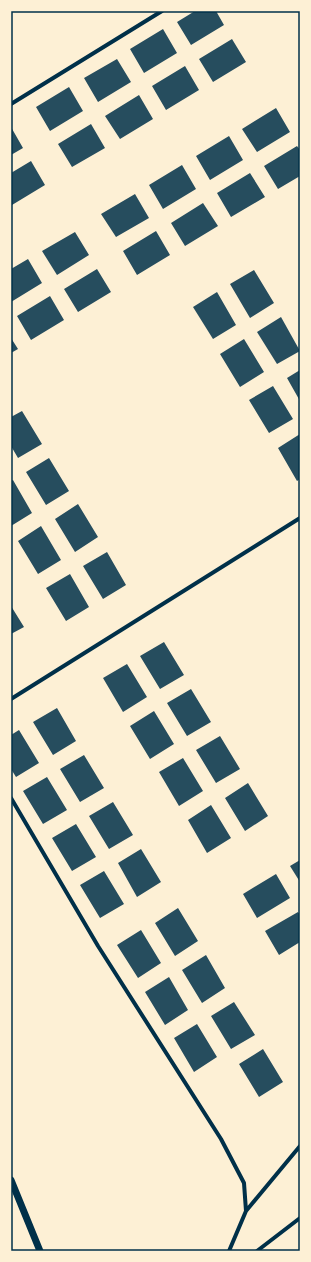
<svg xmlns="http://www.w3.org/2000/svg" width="311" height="1262" viewBox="0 0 311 1262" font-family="'Fira Sans Condensed',sans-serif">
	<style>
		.building { fill: #264d5e }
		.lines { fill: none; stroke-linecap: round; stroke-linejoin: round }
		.minor { stroke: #003049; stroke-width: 4 }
		.tertiary { stroke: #003049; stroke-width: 7 }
		.neatline { fill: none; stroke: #003049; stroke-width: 1.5 }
	</style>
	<rect width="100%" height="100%" fill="#fdf0d5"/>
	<path class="building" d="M195 11H216L224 25 191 45 177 22Z
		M163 29 177 53 144 73 130 49Z
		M232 39 246 62 213 82 199 59Z
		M117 59 131 82 98 102 84 78Z
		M185 66 199 90 166 110 152 86Z
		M69 87 83 111 50 131 36 107Z
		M139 95 153 119 120 139 105 116Z
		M276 108 290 132 257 152 242 129Z
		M91 124 105 148 72 167 58 144Z
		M11 127 23 148 11 155Z
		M229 136 243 160 210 180 196 156Z
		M297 146 300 150V176L278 189 264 166Z
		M31 161 45 185 12 205 11 173Z
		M182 165 196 189 163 209 149 185Z
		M250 173 265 197 231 217 217 193Z
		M135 194 149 218 116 237 101 214Z
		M203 203 218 226 185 246 171 223Z
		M156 231 170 255 137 275 123 251Z
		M75 232 89 255 57 275 42 251Z
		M28 259 42 283 11 302V269Z
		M97 269 111 292 78 312 64 289Z
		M254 270 274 303 250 318 230 284Z
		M217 292 236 325 213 339 193 307Z
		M50 296 64 320 31 340 17 316Z
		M281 317 300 351 277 364 257 332Z
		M11 338 18 349 11 353Z
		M244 339 264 372 240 387 220 354Z
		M300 370V401L287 378Z
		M273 386 293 419 269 433 249 400Z
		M22 411 42 444 18 458 11 446V417Z
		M300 434V479L297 481 278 448Z
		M49 458 69 491 46 505 26 472Z
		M13 480 32 513 11 526V481Z
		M78 504 98 537 75 552 55 519Z
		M41 526 61 560 38 574 18 541Z
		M107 552 126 585 103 599 83 566Z
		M70 574 89 607 66 621 46 588Z
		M11 606 24 627 11 634Z
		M164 642 184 675 160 689 140 656Z
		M127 664 147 697 123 712 103 678Z
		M191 689 211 722 187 736 167 703Z
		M57 708 76 741 53 755 33 722Z
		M154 711 174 744 150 759 130 726Z
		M19 730 39 763 16 777 11 769V735Z
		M220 736 240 769 216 783 196 750Z
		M84 755 104 788 80 802 60 769Z
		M183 758 203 791 179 806 159 772Z
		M47 777 67 810 43 824 23 791Z
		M248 783 268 816 245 831 225 798Z
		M113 802 133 835 109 849 89 816Z
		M211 805 231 838 207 853 188 820Z
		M76 824 96 857 72 871 52 838Z
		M141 849 161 882 137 897 118 863Z
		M300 860V882L290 866Z
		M104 871 124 904 100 918 80 885Z
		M276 874 290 898 257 918 243 894Z
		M178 908 198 941 175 956 155 923Z
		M298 912 300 915V942L279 955 265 931Z
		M141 930 161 963 138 978 117 945Z
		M206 955 225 988 202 1003 182 970Z
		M169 977 188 1010 165 1025 145 992Z
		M234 1002 255 1035 231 1049 211 1016Z
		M197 1024 217 1057 194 1072 174 1038Z
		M263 1049 283 1082 259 1097 239 1064Z"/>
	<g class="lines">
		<path class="minor" d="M11 104 162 11
			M11 699 300 518
			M11 798 98 946 221 1139 244 1183 246 1211 229 1251
			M246 1211 300 1146
			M257 1251 300 1218"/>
		<path class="tertiary" d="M11 1180 40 1251"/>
	</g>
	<rect width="311" height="1262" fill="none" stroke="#fdf0d5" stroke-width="24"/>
	<rect x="12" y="12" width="287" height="1238" class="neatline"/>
</svg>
